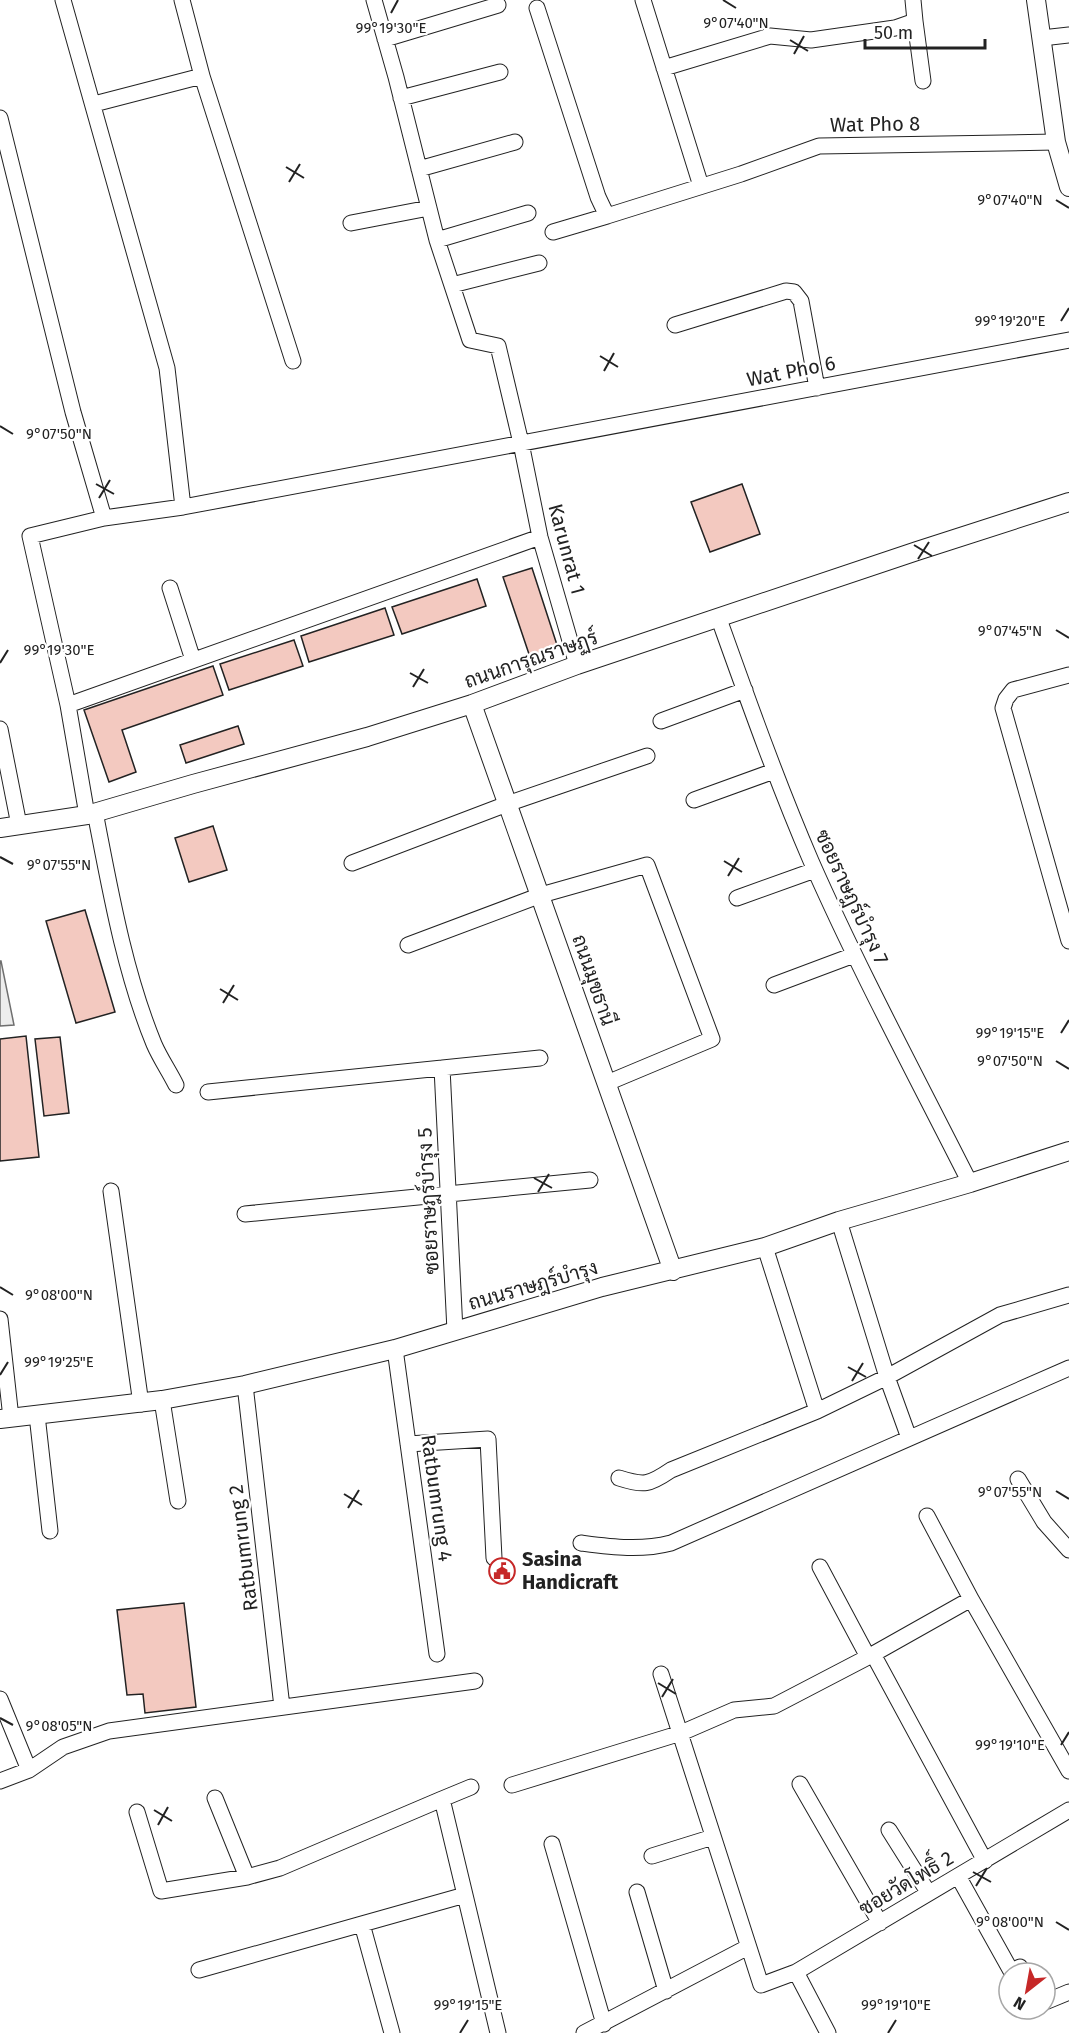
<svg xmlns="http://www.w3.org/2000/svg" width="1069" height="2033" viewBox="0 0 1069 2033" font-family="'Fira Sans',Sarabun,sans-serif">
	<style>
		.parking { fill: #ededed; stroke: #6f6f6f; stroke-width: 1.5 }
		.building { fill: #f3c9c0; stroke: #222; stroke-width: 1.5 }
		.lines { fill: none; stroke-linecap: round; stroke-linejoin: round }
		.minor-casing { stroke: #222; stroke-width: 17 }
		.tertiary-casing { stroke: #222; stroke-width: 20 }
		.minor { stroke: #fff; stroke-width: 15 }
		.tertiary { stroke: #fff; stroke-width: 18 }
		.ticks { fill: none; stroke: #222; stroke-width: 2 }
		.labels { text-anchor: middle; stroke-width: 4.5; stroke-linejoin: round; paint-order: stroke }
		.street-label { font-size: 20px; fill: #222; stroke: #fff }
		.poi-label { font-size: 20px; font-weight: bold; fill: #222; stroke: #fff; text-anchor: start }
		.ticks-label { font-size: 15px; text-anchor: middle; fill: #222; stroke: #fff; stroke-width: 4.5; stroke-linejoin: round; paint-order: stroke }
	</style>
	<rect width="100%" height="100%" fill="#fff"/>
	<path class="parking" d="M0 961H1L14 1025 0 1026Z"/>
	<path class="building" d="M742 484 760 534 710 552 691 502Z
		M532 568 558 648 530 657 503 577Z
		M477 579 486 606 402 634 392 607Z
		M385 608 394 635 309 662 301 636Z
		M294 640 303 666 229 690 220 664Z
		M213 666 223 695 122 730 136 772 109 782 84 710Z
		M238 726 244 744 186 763 180 745Z
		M213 826 227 870 189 882 175 838Z
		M85 910 115 1012 76 1023 46 921Z
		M26 1036 39 1157 0 1161V1039Z
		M60 1037 69 1113 44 1116 35 1039Z
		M184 1603 196 1707 145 1713 143 1694 127 1695 117 1610Z"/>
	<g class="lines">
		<g class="minor-casing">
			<path id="minor" d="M63 0 167 368 183 507
				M182 0 202 76 293 361
				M374 0 396 77 437 240 470 340 498 346 521 443 540 537 577 665
				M643 0 701 186
				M537 8 598 197 607 216 741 174 819 146 1056 142
				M915 21 923 81
				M1042 38 1069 35
				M385 39 498 5
				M664 68 770 36 811 40 895 28 915 21 913 0
				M401 98 500 72
				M94 104 202 76
				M0 118 73 412 104 518
				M419 169 515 142
				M351 223 429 208
				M553 232 607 216
				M437 240 528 213
				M452 285 539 263
				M675 325 786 291 794 292 801 301 817 388
				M170 588 193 660
				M719 619C748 700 777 782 811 861 859 970 916 1076 970 1183
				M1069 675 1013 690 1006 699 1003 708 1069 941
				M68 705 540 537
				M661 721 745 690
				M0 729 19 825
				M694 800 774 771
				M95 812C110 889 124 971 154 1044 160 1058 169 1071 176 1085
				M87 815 68 705 30 536 104 518 183 507 1069 340
				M352 863 507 804 647 756
				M737 898 815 870
				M408 945 541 895 647 865 712 1039 607 1083
				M774 985 854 955
				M442 1068 455 1331
				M208 1092 540 1058
				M111 1191 141 1404
				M245 1214 590 1180
				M839 1221 887 1377 909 1438
				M765 1247 817 1411
				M0 1319 11 1418
				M395 1349 437 1654
				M245 1385 282 1707
				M162 1400 178 1501
				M37 1415 50 1531
				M408 1444 488 1439 494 1558
				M619 1478C644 1486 649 1485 671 1470L817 1411 887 1377 1000 1315 1069 1295
				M1018 1479 1044 1522 1069 1550
				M927 1516 971 1599 1069 1771
				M581 1543C612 1547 640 1551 671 1543L1069 1368
				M820 1567 868 1657
				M873 1654 985 1861
				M661 1674 761 1985 796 1972 1069 1810
				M0 1699 29 1770
				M0 1781 29 1770 63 1747 109 1731 475 1681
				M800 1784 880 1923
				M512 1785 681 1733 734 1710 774 1706 868 1657 971 1599
				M215 1798 247 1877
				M442 1799 471 1787
				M137 1812 161 1891 247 1877 280 1868 442 1799 465 1895
				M889 1830 928 1892
				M552 1844 604 2024
				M652 1856 713 1837
				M958 1876 1011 1971 1020 1967 1024 1973
				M637 1892 666 1991
				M199 1970 362 1924
				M796 1972 828 2033
				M1045 2002 1069 1992
				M392 2033 362 1924 465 1895 498 2033
				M584 2033 748 1947"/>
		</g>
		<g class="tertiary-casing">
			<path id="tertiary" d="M1036 0 1056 142 1069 187
				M472 704 673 1271
				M0 828 87 815 193 784 367 737 472 704 577 665 917 551 1069 502
				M0 1419 162 1400 245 1385 395 1349 602 1287 765 1247 839 1221 970 1183 1069 1151"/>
		</g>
		<use href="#minor" class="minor"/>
		<use href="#tertiary" class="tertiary"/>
	</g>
	<path class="ticks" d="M723 0 736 8M391 13 398 0M790 40 808 51M794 54 804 36M286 167 304 178M289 182 300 164M1056 200 1069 208M1061 321 1069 308M600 356 618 367M604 371 614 353M0 426 13 434M96 484 114 494M99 498 110 480M914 545 932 556M918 559 929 542M1056 630 1069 638M0 663 8 650M410 673 428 683M413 687 424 669M0 857 13 864M724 861 742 872M728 876 739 858M220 989 238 1000M223 1003 234 985M1061 1033 1069 1020M1056 1061 1069 1069M534 1178 552 1188M538 1192 549 1174M0 1287 13 1295M848 1367 866 1377M0 1375 8 1362M852 1381 863 1363M1056 1491 1069 1499M344 1494 362 1505M348 1508 359 1490M658 1683 676 1694M662 1697 673 1679M0 1718 13 1725M1061 1745 1069 1732M154 1810 172 1821M158 1825 168 1807M973 1872 991 1882M976 1886 987 1868M1056 1922 1069 1930M460 2033 468 2020M888 2033 896 2020"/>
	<defs>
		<g id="civic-ring" transform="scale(1.35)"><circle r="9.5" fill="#fff" stroke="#c62828" stroke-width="1.5"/><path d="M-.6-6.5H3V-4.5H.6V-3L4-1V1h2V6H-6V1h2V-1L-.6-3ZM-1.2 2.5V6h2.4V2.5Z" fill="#c62828"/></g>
	</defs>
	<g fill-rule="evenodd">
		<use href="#civic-ring" x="502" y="1571"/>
	</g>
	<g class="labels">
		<g class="street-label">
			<text transform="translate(875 124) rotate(-1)" y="7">Wat Pho 8</text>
			<text transform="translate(791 371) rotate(-11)" y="7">Wat Pho 6</text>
			<text transform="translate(567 549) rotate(75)" y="7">Karunrat 1</text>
			<text transform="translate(531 659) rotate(-19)" y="7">ถนนการุณราษฏร์</text>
			<text transform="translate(852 897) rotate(65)" y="7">ซอยราษฎร์บำรุง 7</text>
			<text transform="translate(594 980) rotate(71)" y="7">ถนนมุขธานี</text>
			<text transform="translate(428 1201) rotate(-93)" y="7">ซอยราษฎร์บำรุง 5</text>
			<text transform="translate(533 1285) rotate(-16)" y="7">ถนนราษฎร์บำรุง</text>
			<text transform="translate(437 1498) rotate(82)" y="7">Ratbumrung 4</text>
			<text transform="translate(243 1548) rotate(-97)" y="7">Ratbumrung 2</text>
			<text transform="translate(906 1883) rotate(-31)" y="7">ซอยวัดโพธิ์ 2</text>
		</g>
		<g class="poi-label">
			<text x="522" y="1566">Sasina<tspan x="522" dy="23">Handicraft</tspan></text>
		</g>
	</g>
	<g class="ticks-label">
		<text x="736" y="28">9°07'40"N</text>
		<text x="391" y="33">99°19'30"E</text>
		<text x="1010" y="205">9°07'40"N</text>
		<text x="1010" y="326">99°19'20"E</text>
		<text x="59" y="439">9°07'50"N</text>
		<text x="1010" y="636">9°07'45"N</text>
		<text x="59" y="655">99°19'30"E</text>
		<text x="59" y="870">9°07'55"N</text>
		<text x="1010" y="1038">99°19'15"E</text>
		<text x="1010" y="1066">9°07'50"N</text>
		<text x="59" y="1300">9°08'00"N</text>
		<text x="59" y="1367">99°19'25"E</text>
		<text x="1010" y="1497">9°07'55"N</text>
		<text x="59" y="1731">9°08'05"N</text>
		<text x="1010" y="1750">99°19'10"E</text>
		<text x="1010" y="1927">9°08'00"N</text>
		<text x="468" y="2010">99°19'15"E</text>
		<text x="896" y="2010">99°19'10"E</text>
	</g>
	<g transform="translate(1027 1991) rotate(211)"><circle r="28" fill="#ffffff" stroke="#a7a7a7" stroke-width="1.5"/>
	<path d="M0-4.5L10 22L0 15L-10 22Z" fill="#c62828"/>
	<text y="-9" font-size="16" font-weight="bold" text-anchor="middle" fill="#222222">N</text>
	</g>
	<path d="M865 39v9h120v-9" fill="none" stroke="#222222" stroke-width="3"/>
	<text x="874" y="39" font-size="18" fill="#222222" stroke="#ffffff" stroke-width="4.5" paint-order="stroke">50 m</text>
</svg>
